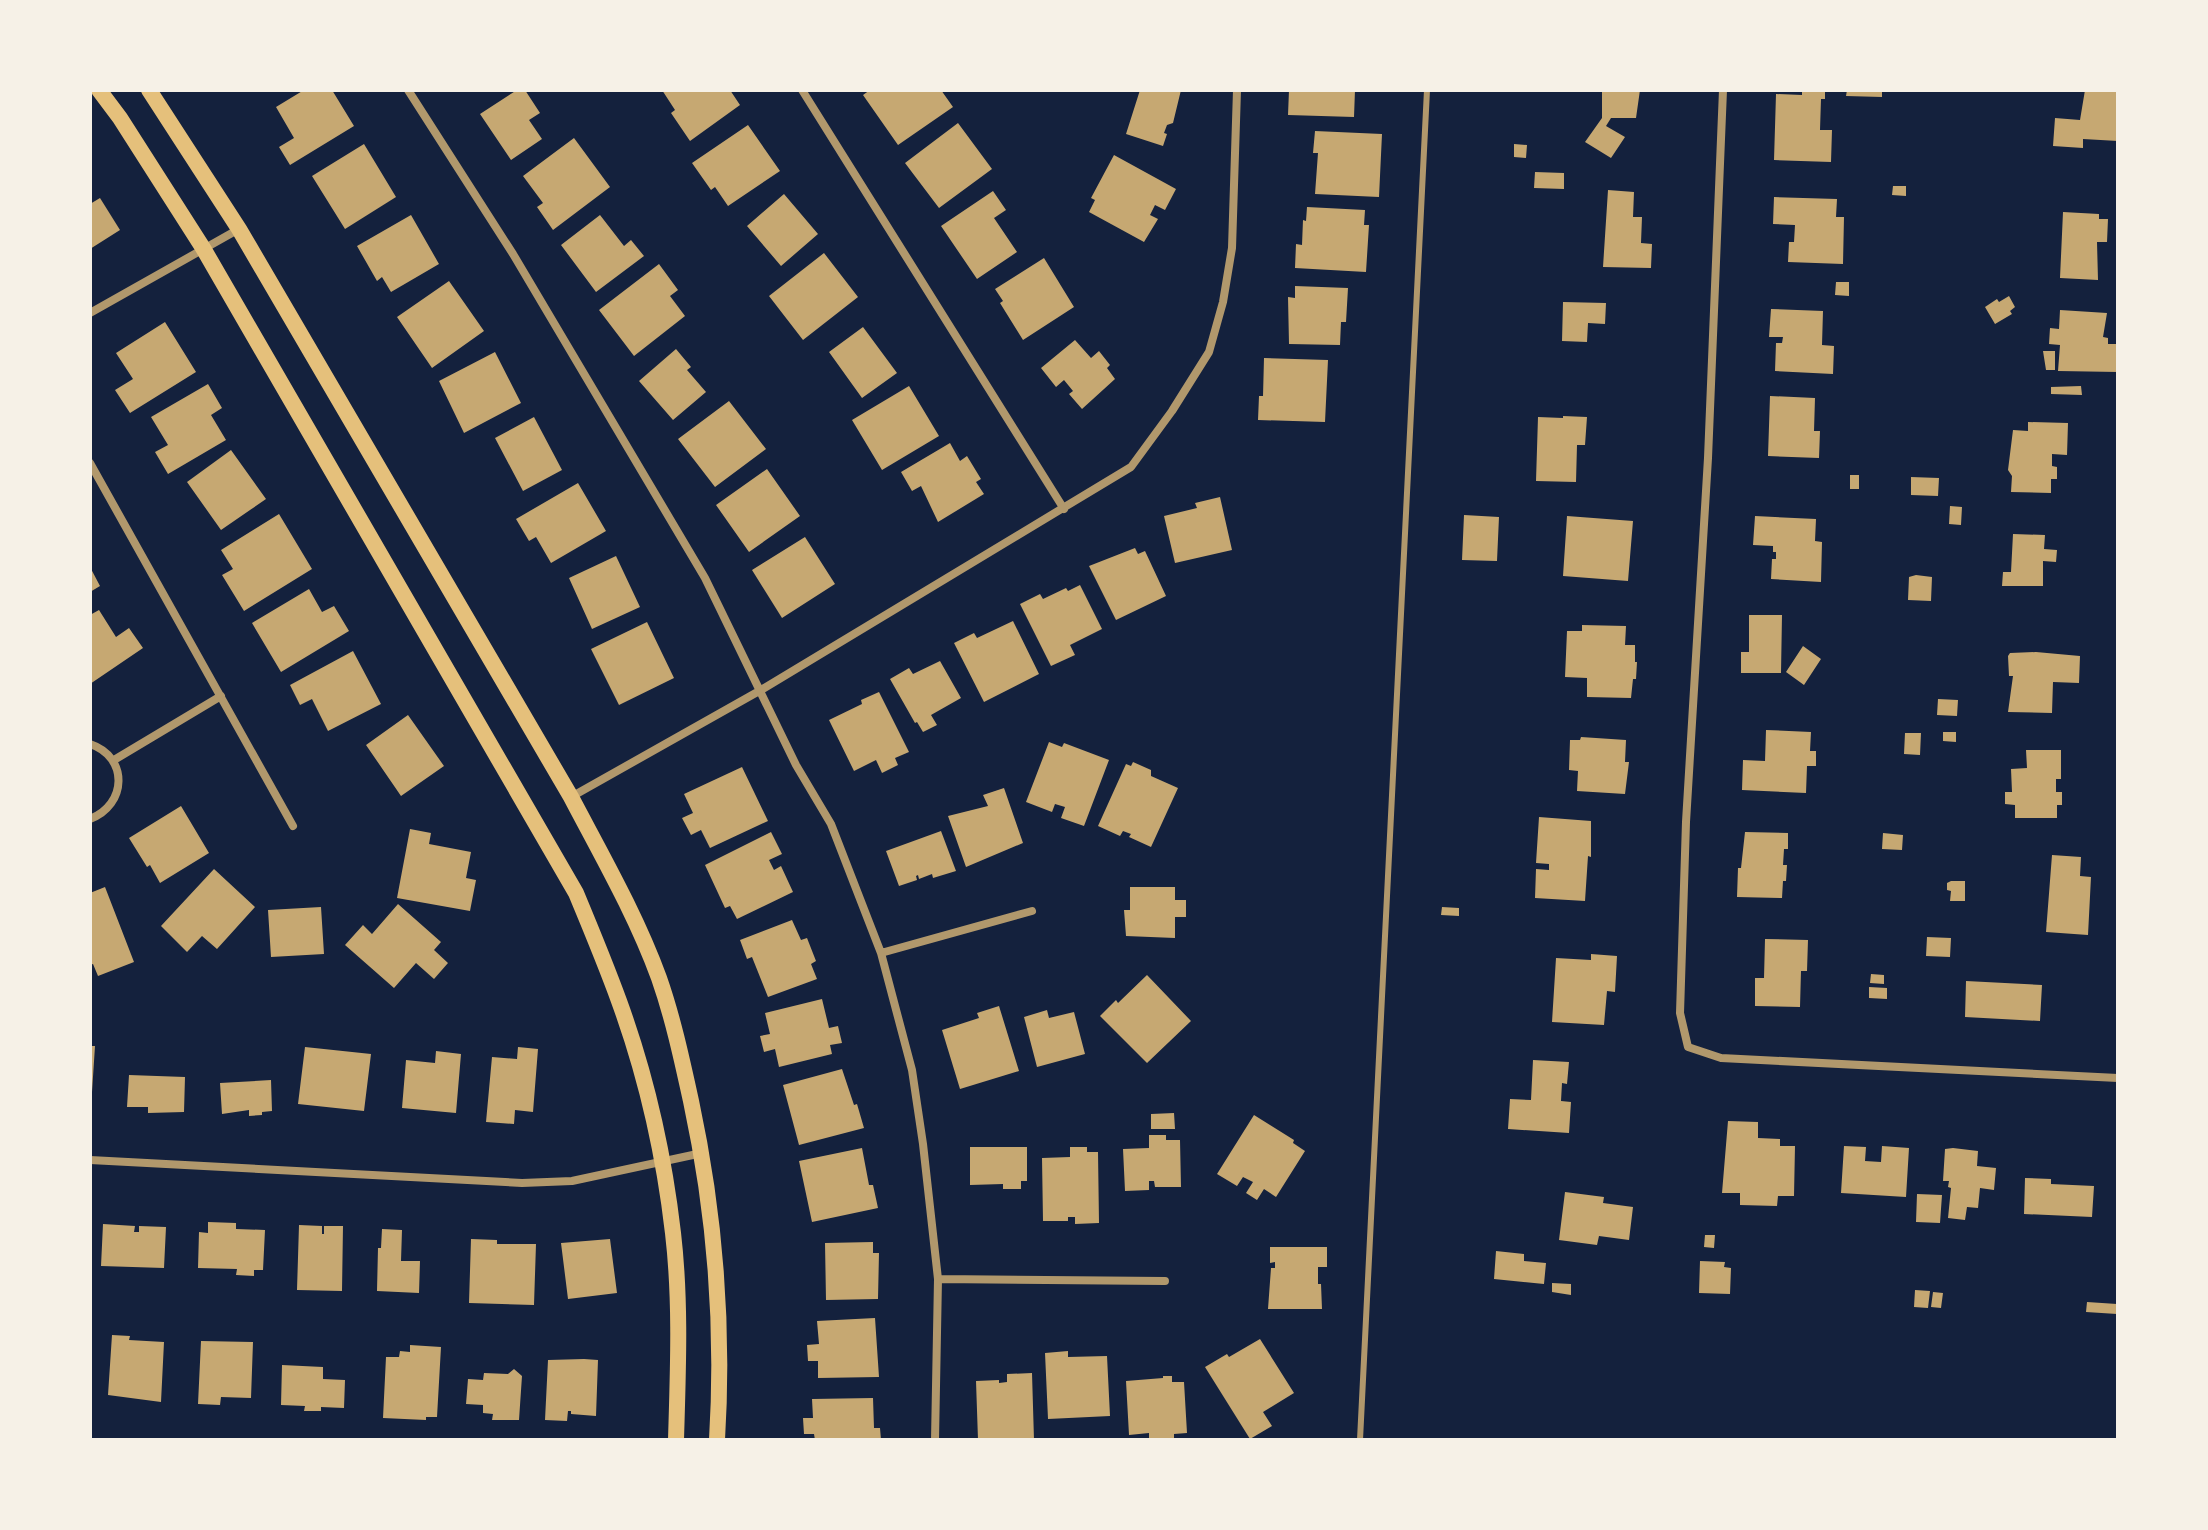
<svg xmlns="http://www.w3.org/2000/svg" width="2208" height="1530" viewBox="0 0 2208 1530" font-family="Cabin,sans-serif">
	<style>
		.building { fill: #c6a872 }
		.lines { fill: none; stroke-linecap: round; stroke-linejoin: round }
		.service { stroke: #b1986c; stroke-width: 6 }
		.minor { stroke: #b1986c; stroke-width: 8 }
		.secondary { stroke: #e5c07b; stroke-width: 16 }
	</style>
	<rect width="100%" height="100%" fill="#14213d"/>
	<path class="building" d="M304 90H332L354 126 290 165 279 147 294 138 276 107Z
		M517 90H525L540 113 529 120 542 139 511 160 480 114Z
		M662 90H730L740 105 690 141 671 113 675 110Z
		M870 90H941L953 107 898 145 863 95Z
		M1140 90H1181L1173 123 1167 125 1164 133 1167 134 1163 146 1126 134Z
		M1289 90H1355L1354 117 1288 115Z
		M1602 90H1640L1636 118H1611L1606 126 1625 137 1611 158 1585 142 1602 118Z
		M1802 90H1825V99H1821L1820 130H1832L1831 162 1774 160 1776 94 1802 95Z
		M1847 90H1882V97L1846 96Z
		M2085 90H2118V141L2083 139V148L2053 146 2055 118 2080 120Z
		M958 123 992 169 939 208 905 163Z
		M748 125 780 171 728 206 715 187 711 190 692 163Z
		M1315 131 1382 134 1379 197 1315 194 1318 153H1313Z
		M574 138 610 187 553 230 537 207 543 203 523 176Z
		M364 144 396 197 345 229 312 176Z
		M1514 144 1527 145 1526 158 1514 157Z
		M1114 155 1176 189 1165 210 1155 205 1150 215 1158 219 1144 242 1089 212 1095 200 1091 198Z
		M1535 172 1564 173V189L1534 188Z
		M1893 186H1906V196L1892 195Z
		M1608 190 1634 192 1633 217H1642L1641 243 1652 244 1651 268 1603 267Z
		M993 191 1006 210 994 218 1017 252 977 279 941 226Z
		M784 194 818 234 781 266 747 226Z
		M1774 197 1837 199 1836 217H1844L1843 264 1788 262 1789 242H1794L1795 225 1773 224Z
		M100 198 120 230 90 249V204Z
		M1307 207 1365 210 1364 225H1369L1366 272 1295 268 1296 244 1302 245 1303 220 1306 221Z
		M2063 212 2099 214V219H2108L2107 242H2097L2098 280 2060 278Z
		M411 215 439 264 391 292 382 277 377 281 357 246Z
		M600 215 624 246 631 240 644 256 596 292 561 245Z
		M824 253 858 297 803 340 769 296Z
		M1044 258 1074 307 1023 340 1000 303 1003 301 995 289Z
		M659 264 678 290 670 296 685 316 634 356 599 310Z
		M449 281 484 331 432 368 397 317Z
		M1836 282H1849V296L1835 295Z
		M1295 286 1348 288 1346 322H1341L1340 345 1289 344 1288 297 1295 298Z
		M2009 296 2015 307 2010 311 2012 314 1995 324 1985 307 1997 299 1999 302Z
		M1563 302 1606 303 1605 324 1588 323 1587 342 1562 341Z
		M1771 309 1823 311 1822 345 1834 346 1833 374 1775 371 1776 343H1782L1783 337H1769Z
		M2060 310 2107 313 2103 337 2108 338V344H2118V372L2058 371 2060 345 2049 344 2050 328 2059 329Z
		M165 322 196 372 130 413 115 390 133 379 116 353Z
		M863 327 897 373 862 398 829 352Z
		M1075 340 1091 358 1099 351 1110 365 1107 368 1115 379 1082 409 1069 394 1073 391 1064 380 1056 387 1041 368Z
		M676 349 691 367 687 370 706 392 673 420 639 381Z
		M2043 351H2055V370H2046Z
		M495 352 521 403 464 433 439 381Z
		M1264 358 1328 360 1325 422 1258 420 1259 396H1263Z
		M208 384 222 408 211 415 226 440 168 474 155 452 168 445 151 417Z
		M909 386 939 436 882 470 852 420Z
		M2081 386 2082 395 2051 394V387Z
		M1770 396 1815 398 1814 431H1820L1819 458 1768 456Z
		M729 401 766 449 715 487 678 439Z
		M1563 416 1587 417 1585 445H1577L1576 482 1536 481 1538 417 1563 418Z
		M534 417 562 470 523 491 495 438Z
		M2028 422 2068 423 2067 455 2052 454V466L2057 467V479H2051V493L2011 492 2012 476 2008 470 2013 430 2028 431Z
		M950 443 960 461 967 456 981 479 976 482 984 494 938 522 921 486 912 491 901 472Z
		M231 450 266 499 221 530 187 482Z
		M767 469 800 516 749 552 716 505Z
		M1850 475H1859V489H1850Z
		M1911 477 1939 478 1938 496 1911 495Z
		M578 483 606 531 551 563 536 537 529 541 516 519Z
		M1220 497 1232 550 1175 563 1164 516 1197 508 1195 503Z
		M1950 506 1962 507 1961 525 1949 524Z
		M279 514 312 569 244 611 222 575 233 569 221 550Z
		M1464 515 1499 517 1497 561 1462 560Z
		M1567 516 1633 521 1628 581 1563 576Z
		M1755 516 1816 519 1815 541 1822 542 1821 582 1771 579 1772 559H1776V552H1773V546L1753 545Z
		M2013 534 2045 535 2044 549 2057 550 2056 562 2043 561V586H2002L2003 572H2011Z
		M805 537 835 584 782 618 752 570Z
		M1135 548 1138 554 1145 551 1166 596 1116 620 1089 566Z
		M616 556 640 607 592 629 569 578Z
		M90 567 100 586 90 592Z
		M1916 575 1932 577 1931 601 1908 600 1909 577Z
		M1080 585 1102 629 1070 645 1075 655 1051 666 1020 604 1040 594 1043 599 1066 588 1068 591Z
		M309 589 322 612 334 606 349 631 281 672 252 623Z
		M99 610 116 637 129 628 143 648 90 684V615Z
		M1749 615H1782L1781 673H1741V652H1749Z
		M1013 621 1039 674 984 702 954 643 974 633 977 638Z
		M647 622 674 678 619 705 591 649Z
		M1582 625 1626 626 1625 645H1635V662H1637L1636 679H1633L1631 698 1587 697V678L1565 677 1567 631H1582Z
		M1803 646 1821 659 1804 685 1786 672Z
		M353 651 381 704 328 731 312 699 300 705 290 685Z
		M2036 652 2080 656 2079 683 2053 682 2052 713 2008 712 2013 676H2009L2008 656 2010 653Z
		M940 661 961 698 931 715 937 725 923 732 917 722 915 723 890 679 909 668 913 674Z
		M879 692 909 752 895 758 898 765 882 773 876 760 854 771 829 720 862 704 861 700Z
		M1938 699 1958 700 1957 716 1937 715Z
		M408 715 444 766 401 796 366 745Z
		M1766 730 1811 732 1810 751H1816V766H1807L1806 793 1742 790 1743 760 1765 761Z
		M1943 732H1956V742L1943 741Z
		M1905 733H1921L1920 755 1904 754Z
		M1581 737 1626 740 1625 762H1629L1625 794 1577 791 1578 771 1569 770 1570 740H1580Z
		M1049 742 1062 747 1064 743 1109 760 1084 826 1061 818 1065 807 1055 804 1052 812 1026 802Z
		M2026 750H2061V779H2056V792H2062V805H2057V818H2015V805L2005 804V792H2012L2011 769 2027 768Z
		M1133 762 1151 770V776L1178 788 1151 847 1129 837 1131 834 1123 831 1120 836 1098 826 1126 764 1131 766Z
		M742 767 768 821 710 848 701 830 691 835 682 818 693 813 684 794Z
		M1004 788 1023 843 966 867 948 816 988 806 983 795Z
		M181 806 209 853 160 883 150 865 147 867 129 838Z
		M1539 817 1591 821V857L1588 856 1585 901 1535 898 1536 869 1549 870V864L1536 863Z
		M410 829 431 833 429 844 471 852 466 878 476 880 470 911 397 898Z
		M941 831 956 871 933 878 932 874 919 879 918 875 916 876 917 880 899 886 886 851Z
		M771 832 782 854 769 860 774 870 781 866 793 892 737 919 730 906 725 908 705 865Z
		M1745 832 1788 833V849H1784L1783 865H1787L1786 881H1783L1782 898 1737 897 1738 868H1741Z
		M1883 833 1903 835 1902 850 1882 849Z
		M2052 855 2081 857 2080 876 2091 877 2088 935 2046 932Z
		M214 869 255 907 217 949 202 936 187 952 161 926Z
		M1951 881H1965V901H1950L1951 891 1947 890V883Z
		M105 887 134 962 98 976 93 964 90 965V893Z
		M1130 887H1175V900H1186V917H1175V938L1126 936 1124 910H1130Z
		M398 904 441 942 434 950 448 963 434 979 416 963 394 988 345 945 363 925 372 934Z
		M321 907 324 954 271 957 268 910Z
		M1442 907 1459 908V916L1441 915Z
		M792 920 801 940 807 938 816 961 811 964 817 979 768 997 752 957 747 959 740 940Z
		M1927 937 1951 938 1950 957 1926 956Z
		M1765 939 1808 940 1807 971H1801L1800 1007 1755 1006V978H1764Z
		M1591 954 1617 956 1615 992 1607 991 1604 1025 1552 1022 1556 958 1591 960Z
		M1871 974 1884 975V984L1870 983Z
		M1147 975 1191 1021 1147 1063 1100 1016 1116 1000 1118 1003Z
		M1966 981 2042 985 2040 1021 1965 1017Z
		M1869 987 1887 988V999L1869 998Z
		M822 999 829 1028 838 1026 842 1043 830 1045 832 1054 779 1067 775 1049 764 1052 760 1036 770 1034 765 1013Z
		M999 1006 1019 1071 960 1089 942 1030 979 1018 977 1013Z
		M1047 1010 1049 1018 1074 1012 1085 1054 1037 1067 1024 1017Z
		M90 1046H95L92 1092H90Z
		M305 1047 371 1054 364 1111 298 1104Z
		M518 1047 538 1049 533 1112 515 1110 514 1124 486 1122 492 1057 517 1059Z
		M436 1051 461 1054 456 1113 402 1108 406 1060 435 1063Z
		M1533 1060 1569 1062 1567 1084 1562 1083 1561 1101 1571 1102 1569 1133 1508 1129 1510 1099 1531 1100Z
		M842 1069 854 1105 857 1104 864 1128 799 1145 783 1085Z
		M129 1075 185 1077 184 1112 148 1113V1107H127Z
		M271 1080 272 1111 262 1112V1115L249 1116V1110L222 1114 220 1083Z
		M1174 1113 1175 1129H1151V1114Z
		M1254 1115 1294 1140 1293 1143 1305 1151 1276 1197 1264 1189 1257 1200 1246 1193 1253 1182 1243 1177 1237 1186 1217 1174Z
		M1728 1121 1758 1122V1138L1780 1139V1146H1795L1794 1196H1778L1777 1206 1740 1205V1193H1722Z
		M1149 1135H1166V1140H1180L1181 1187H1155L1154 1181H1149V1190L1125 1191 1123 1149 1149 1148Z
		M1844 1146 1866 1147 1865 1161 1881 1162 1882 1146 1909 1148 1906 1197 1841 1193Z
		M970 1147H1027V1181H1021V1189H1003V1184L970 1185Z
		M1070 1147H1087V1152H1098L1099 1223 1075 1224V1217H1068V1221H1043L1042 1158 1070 1157Z
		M862 1148 869 1185H873L878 1208 812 1222 799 1161Z
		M1953 1148 1978 1151 1977 1166 1996 1168 1994 1190 1980 1188 1978 1208 1967 1207 1965 1220 1948 1218 1951 1188 1948 1187 1949 1181H1943L1945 1149Z
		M2025 1178 2051 1179V1184L2094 1186 2092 1217 2024 1214Z
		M1565 1192 1604 1197 1603 1203 1633 1207 1629 1240 1599 1236 1597 1245 1559 1240Z
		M1917 1194 1942 1195 1940 1223 1916 1222Z
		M208 1222 236 1223V1229L265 1230 263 1270H254V1276L236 1275 237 1269 198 1268 199 1232 208 1233Z
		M103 1224 135 1226 134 1232H139V1226L166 1227 164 1268 101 1266Z
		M299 1225 322 1226V1234H324V1226H343L342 1291 297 1290Z
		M382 1229 402 1230 401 1261H420L419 1293 377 1291 378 1248H381Z
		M1705 1235H1715L1714 1248 1704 1247Z
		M471 1239 497 1240V1244H536L534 1305 469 1303Z
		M610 1239 617 1293 568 1299 561 1243Z
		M873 1242V1253H879L878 1299 826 1300 825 1243Z
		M1270 1247H1327V1267H1318V1284H1321L1322 1309H1268L1271 1268H1275V1262L1270 1263Z
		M1496 1251 1524 1254V1261L1546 1263 1544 1284 1494 1279Z
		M1700 1261 1725 1262 1724 1267 1731 1268 1730 1294 1699 1293Z
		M1552 1283 1571 1284V1295L1552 1292Z
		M1915 1290 1930 1291 1928 1308 1914 1307Z
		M1933 1292 1943 1293 1941 1308 1931 1307Z
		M2087 1302 2117 1304V1314L2086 1312Z
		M875 1318 879 1377 818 1378V1361H808L807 1345 819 1344 817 1321Z
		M112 1335 130 1336 129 1340 164 1342 161 1402 108 1395Z
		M1260 1339 1294 1393 1263 1412 1272 1426 1250 1439 1205 1367 1227 1354 1229 1357Z
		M201 1341 253 1342 251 1398 221 1397 220 1405 198 1404Z
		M410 1345 441 1347 437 1417H426V1420L383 1418 386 1357H399L400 1351 410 1352Z
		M1068 1351V1357L1107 1356 1110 1416 1048 1419 1045 1353Z
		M584 1359 598 1360 596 1416 571 1414V1411H568L567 1421 545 1420 548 1360Z
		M282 1365 323 1367V1379L345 1380 344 1408 321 1407V1411H304L305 1406 281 1405Z
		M514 1369 522 1376 519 1420H492L493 1414 483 1413V1405L466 1404 468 1379 483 1380 484 1373 508 1374Z
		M1032 1373 1034 1440H978L976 1381 999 1380V1383L1007 1382V1374Z
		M1163 1376H1172V1382H1184L1187 1433 1174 1434V1440H1149V1433L1129 1435 1126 1381 1163 1378Z
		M873 1398 874 1428H880L881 1440H815L814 1434H804L803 1418H813L812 1399Z"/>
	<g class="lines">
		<path class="service" d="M1360 1440 1427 90"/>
		<path class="minor" d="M408 90 513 254 705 578 796 765 831 824 881 953 912 1070 923 1144 938 1279 935 1440
			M802 90 1064 509
			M1723 90 1708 458 1686 822 1680 1013 1688 1047 1721 1058 2118 1078
			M90 313 239 229
			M90 463 293 826
			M90 744C129 757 127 805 90 819
			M114 760 221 696
			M571 797 761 690 1131 467 1172 411 1209 352 1223 302 1232 248 1237 90
			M881 953 1032 911
			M90 1160 522 1183 572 1181 702 1153
			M938 1279 1165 1281"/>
		<path class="secondary" d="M99 90 120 118 203 248 576 893C591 929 606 965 619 1001 646 1075 664 1155 673 1233 681 1301 678 1371 676 1440
			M149 90 239 229 571 797C602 856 636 915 659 978 673 1018 682 1060 691 1101 715 1213 724 1326 717 1440"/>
	</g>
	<rect width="2208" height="1530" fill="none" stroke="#f6f1e7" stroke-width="184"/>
</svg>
